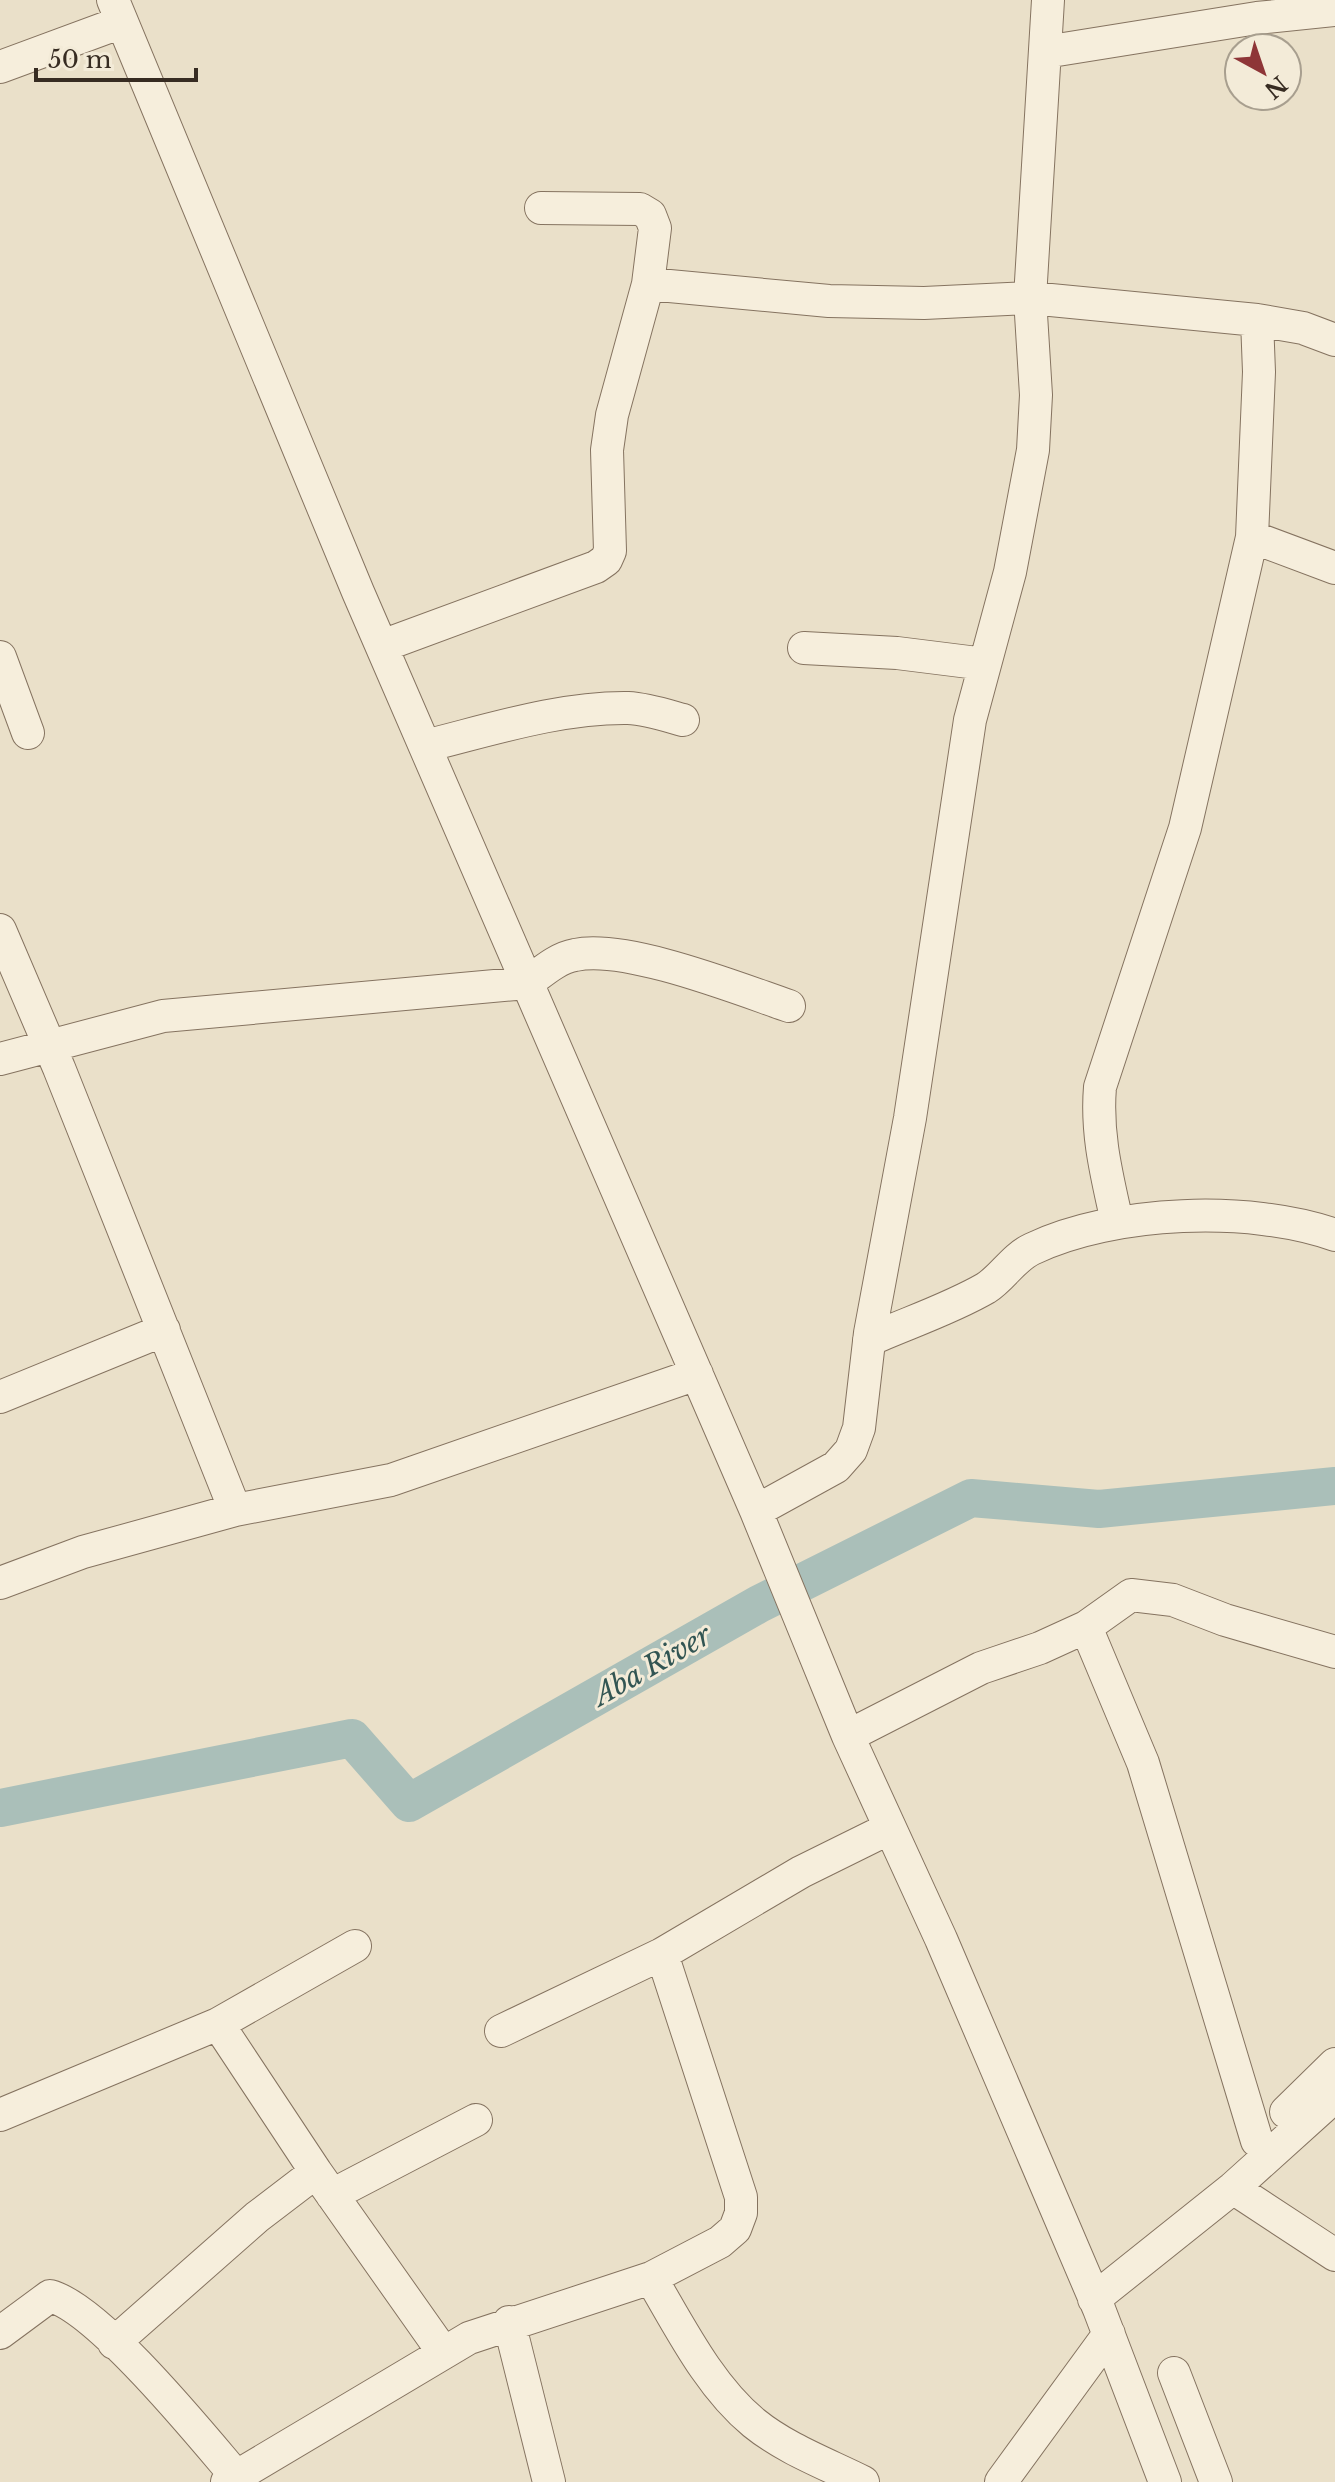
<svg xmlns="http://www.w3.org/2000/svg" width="1335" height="2482" viewBox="0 0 1335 2482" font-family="'Libre Baskerville',serif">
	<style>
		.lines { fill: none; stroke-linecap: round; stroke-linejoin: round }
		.river { stroke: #aabfb9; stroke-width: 38 }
		.minor-casing { stroke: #857360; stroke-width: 34 }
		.minor { stroke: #f6eedc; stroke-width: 32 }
		.labels { text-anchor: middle; stroke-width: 6; stroke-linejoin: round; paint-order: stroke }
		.water-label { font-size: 28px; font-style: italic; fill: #325553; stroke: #f3ebd8 }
	</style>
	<rect width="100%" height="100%" fill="#eae0c9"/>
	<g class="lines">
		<path class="river" d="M0 1808 352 1738 409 1803 759 1604 971 1498 1099 1509 1335 1486"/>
		<g class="minor-casing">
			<path id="minor" d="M113 0 358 592 756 1511 848 1736 941 1939 1099 2309 1165 2482
				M1045 52 1257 18 1335 10
				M0 67 122 22
				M648 284 829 301 924 303 1030 298 1257 320 1303 328 1335 340
				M1252 537 1335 568
				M382 646 596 567 606 560 610 551 607 450 612 415 648 284 655 228 650 215 640 209 541 208
				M804 648 897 653 985 664
				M0 657 28 733
				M425 746C490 730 560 707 628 708 647 709 665 715 683 720
				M0 930 59 1068 235 1510 391 1480 697 1374
				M0 1059 163 1016 527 983C541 973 557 958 575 955 626 944 739 989 789 1006
				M1117 1222C1107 1176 1096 1135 1100 1087L1185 828 1252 537 1259 372 1257 320
				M869 1340C907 1323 950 1309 986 1288 1003 1277 1013 1258 1032 1249 1113 1210 1251 1205 1335 1235
				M0 1397 164 1330
				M756 1511 836 1467 851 1450 859 1428 870 1333 910 1118 970 720 1010 572 1033 450 1036 395 1030 298 1048 0
				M0 1583 83 1552 235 1510
				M1086 1627 1143 1763 1257 2141
				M848 1736 981 1668 1040 1648 1086 1627 1131 1595 1173 1600 1225 1620 1335 1652
				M218 2024 316 2172 443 2352
				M501 2031 662 1954 801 1872 890 1828
				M1286 2112 1335 2064
				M0 2115 218 2024 355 1946
				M1233 2188 1335 2255
				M332 2195 476 2120
				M651 2278C680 2327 709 2386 754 2423 786 2449 827 2464 863 2482
				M1094 2299 1233 2188 1335 2096
				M509 2322 549 2482
				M0 2333 50 2296C98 2308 201 2435 236 2476
				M114 2343 257 2217 316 2172
				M1174 2373 1216 2482
				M227 2482 469 2338 651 2278 720 2242 735 2229 741 2213V2197L662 1954
				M1001 2482 1109 2334"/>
		</g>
		<use href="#minor" class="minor"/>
	</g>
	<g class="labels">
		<g class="water-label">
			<text transform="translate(652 1665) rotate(-30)" y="10">Aba River</text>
		</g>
	</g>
	<g transform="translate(1263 72) rotate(140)"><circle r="38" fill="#f3ebd8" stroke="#a89f8f" stroke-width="2"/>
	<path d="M0-6L14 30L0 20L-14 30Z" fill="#8e3537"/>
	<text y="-12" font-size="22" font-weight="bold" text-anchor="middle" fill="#372c22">N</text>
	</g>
	<path d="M36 68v12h160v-12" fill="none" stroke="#372c22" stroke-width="4"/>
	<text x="48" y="68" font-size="24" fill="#372c22" stroke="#f3ebd8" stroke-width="6" paint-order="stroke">50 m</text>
</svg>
